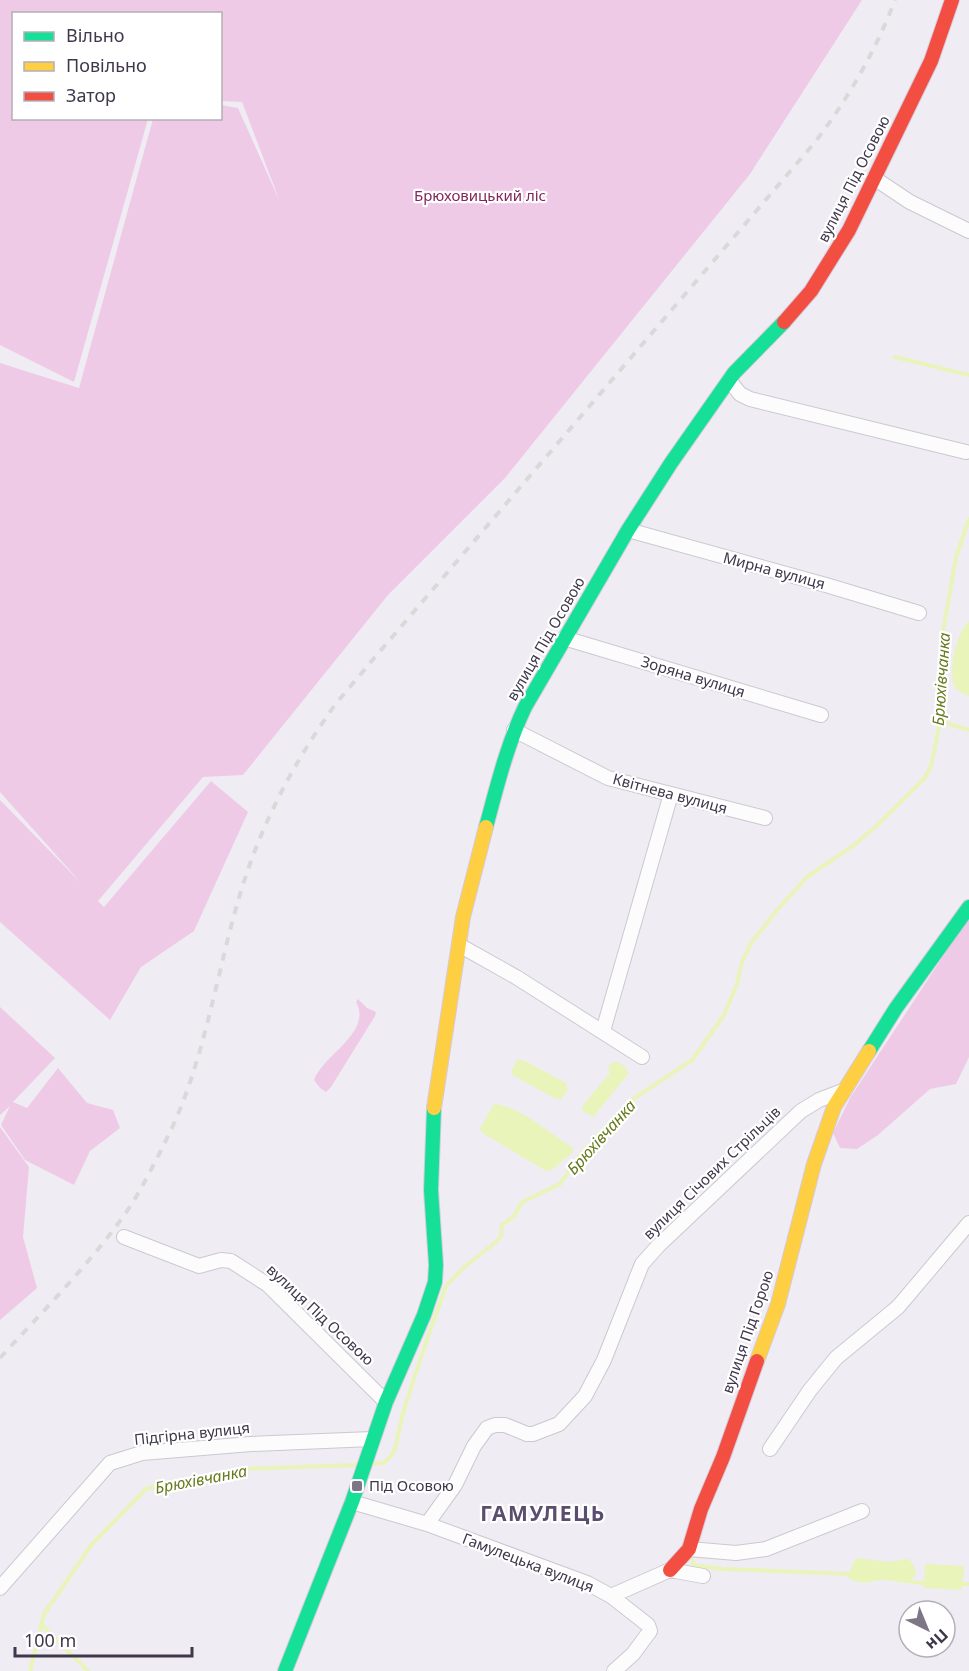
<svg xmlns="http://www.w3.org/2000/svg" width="969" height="1671" viewBox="0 0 969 1671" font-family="'Noto Sans',sans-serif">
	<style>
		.green { fill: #eecae7 }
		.water { fill: #e8f4ba }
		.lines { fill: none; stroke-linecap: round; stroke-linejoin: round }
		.stream { stroke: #e8f4ba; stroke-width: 4 }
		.street-casing { stroke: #ccc8d0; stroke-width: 16 }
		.fast-casing { stroke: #d4cbdc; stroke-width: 16 }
		.slow-casing { stroke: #d4cbdc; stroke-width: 16 }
		.jam-casing { stroke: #d4cbdc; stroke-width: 16 }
		.street { stroke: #fdfcfd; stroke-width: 14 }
		.fast { stroke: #16e098; stroke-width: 14 }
		.slow { stroke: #ffcf43; stroke-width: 14 }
		.jam { stroke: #f24e42; stroke-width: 14 }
		.rail { stroke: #dad9da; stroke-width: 4; stroke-dasharray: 8 8; stroke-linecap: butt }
		.poi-dot { fill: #7d7686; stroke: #fff; stroke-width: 2 }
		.labels { text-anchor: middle; stroke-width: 4.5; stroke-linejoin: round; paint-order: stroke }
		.street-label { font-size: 15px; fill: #3f374b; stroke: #fff }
		.park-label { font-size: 15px; fill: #83245b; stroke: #fff }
		.poi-label { font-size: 15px; fill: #3f374b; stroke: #fff; text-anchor: start }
		.water-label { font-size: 16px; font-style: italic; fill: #667b1d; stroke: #fff }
		.district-label { font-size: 21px; font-weight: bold; letter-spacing: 1.5px; fill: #5a4d6e; stroke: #fff }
	</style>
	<rect width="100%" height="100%" fill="#f0ecf3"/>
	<path class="green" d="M0 0H862L750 174 505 478 388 595 243 775 203 777 98 901 104 907 211 781 248 812 194 931 141 967 110 1020 0 922V800L82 884 0 792V363L79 388 153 119 220 118 221 105 238 108 280 202 242 102 221 101 220 14H14V118L148 119 74 382 0 345Z
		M969 917V1057L956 1084 930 1089 878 1135 857 1149 840 1148 833 1133 850 1098Z
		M358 999 367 1008 376 1012 375 1016 331 1087 326 1092 320 1088 314 1080C323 1055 373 1032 356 1002Z
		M0 1007 55 1058 13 1102 27 1108 58 1068 87 1103 113 1110 120 1128 90 1151 74 1185 25 1160 1 1125 10 1106 0 1115Z
		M0 1127 29 1167 23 1237 37 1288 0 1320Z"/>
	<path class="water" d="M969 621V696C964 694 956 691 954 685 948 670 957 631 969 621Z
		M517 1060H523L566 1083 568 1090 561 1099H556L514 1076 511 1072Z
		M616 1061 624 1066 629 1073 593 1117 582 1110 583 1105 610 1073 608 1066Z
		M496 1104C523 1109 546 1131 569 1145L573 1148 572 1153 553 1169 546 1171 484 1134 480 1130 481 1127 493 1105Z
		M856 1558 889 1562 906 1559 910 1560 916 1571 915 1576 906 1583C899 1583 893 1580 886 1580 871 1579 863 1588 847 1577Z
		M925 1564 964 1566 962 1590 924 1588Z"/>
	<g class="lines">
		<path class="stream" d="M895 357 969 375
			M940 721 969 730
			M370 1464 384 1463 392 1455 395 1449 403 1413 424 1348 446 1286 463 1268 497 1241 501 1236 502 1225 514 1216 522 1202 560 1184 579 1156 630 1101 692 1060 724 1015 737 984 741 965 751 943 778 909 807 877 854 845 874 828 924 779 931 766 940 721 941 643 956 557 969 519
			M692 1557 693 1565 722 1569 852 1574
			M907 1581 929 1584
			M958 1584H969
			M42 1625 88 1671
			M30 1671 44 1614 92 1544 146 1489 240 1469 357 1465"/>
		<g class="street-casing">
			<path id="street" d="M874 178 910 202 969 231
				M729 380 740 394 750 399 966 452
				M628 530 826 585 919 613
				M564 638 821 715
				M514 730 608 778 765 818
				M459 945 516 977 642 1057
				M603 1031 671 794
				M124 1237 199 1266 221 1260 231 1261 268 1285 386 1402
				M770 1449 810 1390 836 1358 898 1307 969 1223
				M352 1502 427 1524 587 1583 611 1596 670 1570 703 1576
				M427 1524 455 1485 474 1446 487 1428 495 1425H505L527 1434H533L559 1424 585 1396 604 1360 642 1264 658 1246 801 1111 819 1100 845 1090
				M689 1549 736 1553 766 1549 862 1511
				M0 1588 110 1463 142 1453 251 1444 372 1439
				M611 1596 648 1625 650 1631 633 1654 614 1671"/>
		</g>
		<g class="fast-casing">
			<path id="fast" d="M486 827C497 786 507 745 525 707L628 530 671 463 734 373 784 322
				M869 1051 896 1008 969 907
				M285 1671 352 1502 386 1402 424 1315 435 1282 436 1265 431 1190 434 1108"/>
		</g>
		<g class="slow-casing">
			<path id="slow" d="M434 1108 463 917 486 827
				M757 1361 778 1304 814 1164 834 1107 869 1051"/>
		</g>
		<g class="jam-casing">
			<path id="jam" d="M784 322 811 291 849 230 931 61 952 0
				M670 1570 689 1549 701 1509 723 1457 757 1361"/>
		</g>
		<use href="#street" class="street"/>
		<use href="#fast" class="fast"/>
		<use href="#slow" class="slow"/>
		<use href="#jam" class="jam"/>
		<path class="rail" d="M0 1358C43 1311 88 1266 125 1214 143 1188 157 1158 171 1130 206 1055 217 970 241 891 261 825 293 764 332 709 344 693 358 678 370 663L816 141C849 97 875 52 895 0"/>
	</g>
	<rect class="poi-dot" x="351" y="1480" width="12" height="12" rx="3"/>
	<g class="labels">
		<g class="street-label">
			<text transform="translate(854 179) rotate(-63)" y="5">вулиця Під Осовою</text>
			<text transform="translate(774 571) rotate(15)" y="5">Мирна вулиця</text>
			<text transform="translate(546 639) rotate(-60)" y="5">вулиця Під Осовою</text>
			<text transform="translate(693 677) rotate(17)" y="5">Зоряна вулиця</text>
			<text transform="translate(670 794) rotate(15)" y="5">Квітнева вулиця</text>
			<text transform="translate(712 1173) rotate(-44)" y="5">вулиця Січових Стрільців</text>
			<text transform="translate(320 1315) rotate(43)" y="5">вулиця Під Осовою</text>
			<text transform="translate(748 1332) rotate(-71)" y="5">вулиця Під Горою</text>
			<text transform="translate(192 1434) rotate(-6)" y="5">Підгірна вулиця</text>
			<text transform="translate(528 1563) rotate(21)" y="5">Гамулецька вулиця</text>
		</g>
		<g class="park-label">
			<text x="480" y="201">Брюховицький ліс</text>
		</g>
		<g class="poi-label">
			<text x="369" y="1491">Під Осовою</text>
		</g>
		<g class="water-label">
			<text transform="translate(941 679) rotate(-86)" y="6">Брюхівчанка</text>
			<text transform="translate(601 1137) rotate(-48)" y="6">Брюхівчанка</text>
			<text transform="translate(201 1479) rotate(-11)" y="6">Брюхівчанка</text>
		</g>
		<g class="district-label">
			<text x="543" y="1521">ГАМУЛЕЦЬ</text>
		</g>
	</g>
	<rect x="12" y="12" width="210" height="108" fill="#ffffff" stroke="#b2afb7" stroke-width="1.5"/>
	<rect x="24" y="32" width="30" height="9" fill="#16e098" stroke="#b2afb7" stroke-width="1.5"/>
	<text x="66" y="42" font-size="18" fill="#3f374b">Вільно</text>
	<rect x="24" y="62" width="30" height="9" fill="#ffcf43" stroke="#b2afb7" stroke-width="1.5"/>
	<text x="66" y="72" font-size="18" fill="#3f374b">Повільно</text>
	<rect x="24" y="92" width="30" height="9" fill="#f24e42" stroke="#b2afb7" stroke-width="1.5"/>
	<text x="66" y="102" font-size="18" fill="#3f374b">Затор</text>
	<g transform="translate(927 1629) rotate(137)"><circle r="28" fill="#ffffff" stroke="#b2afb7" stroke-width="1.5"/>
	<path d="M0-4.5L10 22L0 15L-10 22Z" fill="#7d7686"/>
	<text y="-9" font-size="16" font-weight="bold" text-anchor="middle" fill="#3f374b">Пн</text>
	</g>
	<path d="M15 1647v9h177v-9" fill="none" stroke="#3f374b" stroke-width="3"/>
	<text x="24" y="1647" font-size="18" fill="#3f374b" stroke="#ffffff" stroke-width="4.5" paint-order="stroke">100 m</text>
</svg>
